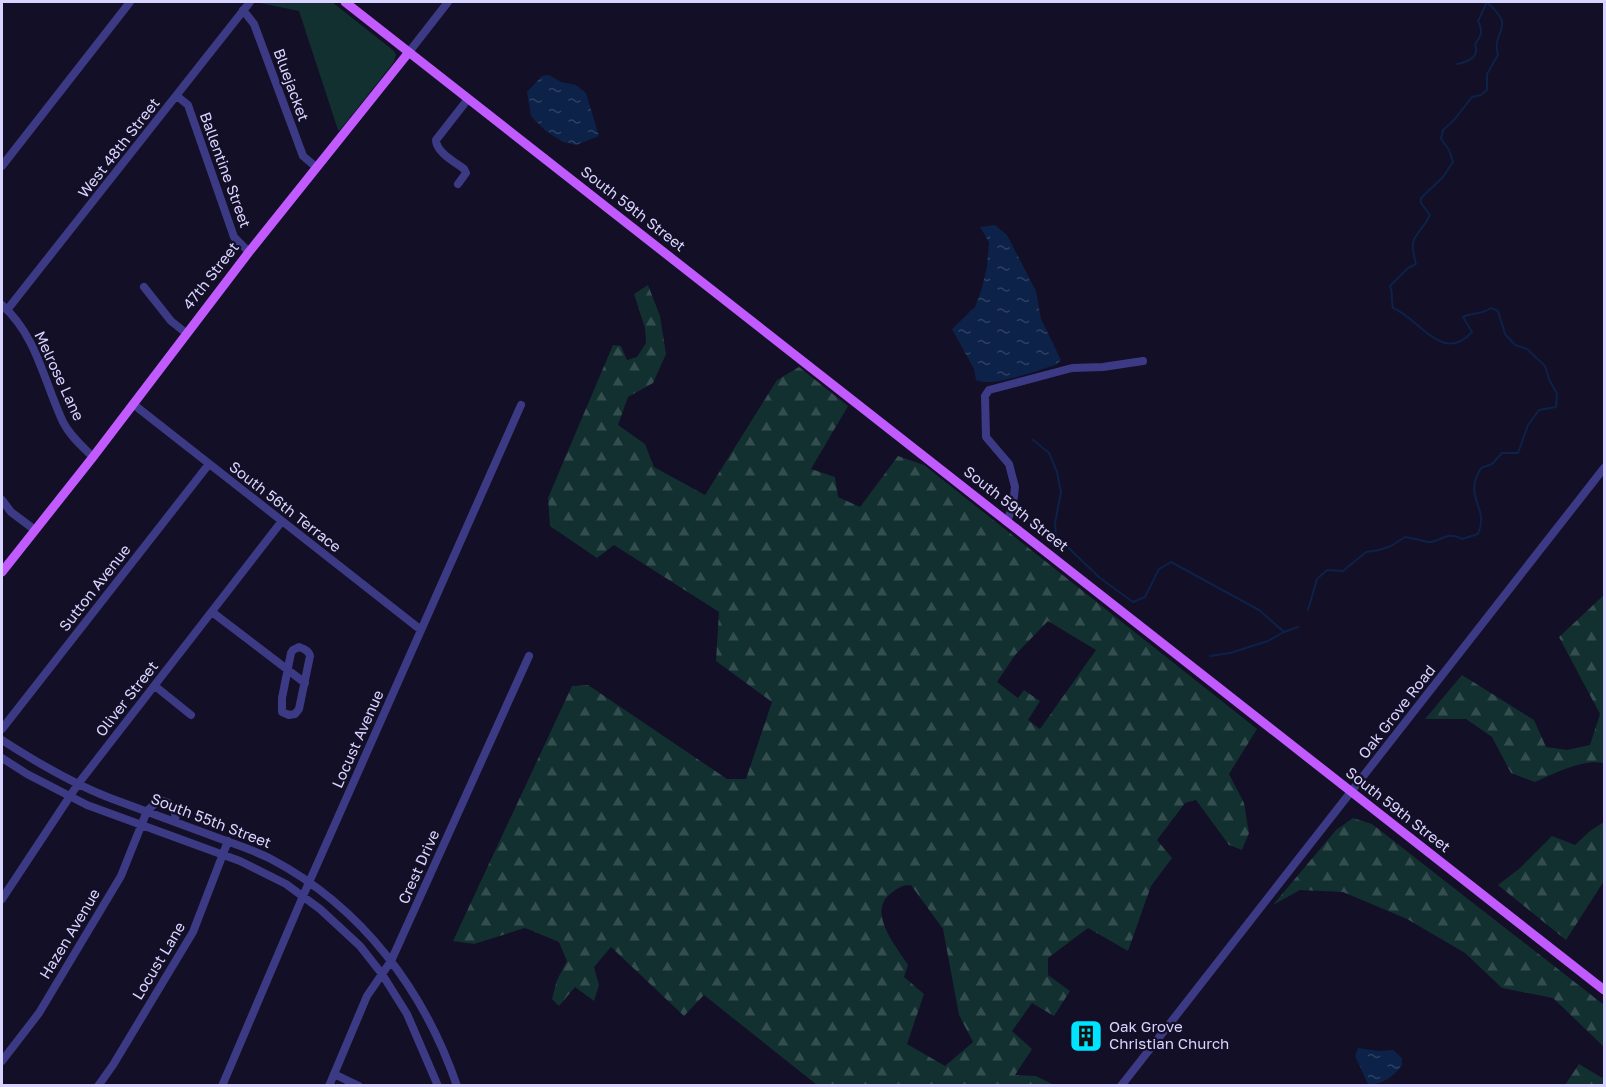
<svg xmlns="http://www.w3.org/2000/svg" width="1606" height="1087" viewBox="0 0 1606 1087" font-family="'Golos Text',sans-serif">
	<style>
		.green { fill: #12302f }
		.forest { fill: url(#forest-firs); fill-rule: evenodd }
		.water { fill: url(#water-ripples) }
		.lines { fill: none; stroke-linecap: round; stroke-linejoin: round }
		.stream { stroke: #0c2248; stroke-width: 2 }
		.minor { stroke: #3d3a85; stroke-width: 8 }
		.major { stroke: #c25bff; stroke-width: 9 }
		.labels { text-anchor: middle; stroke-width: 4.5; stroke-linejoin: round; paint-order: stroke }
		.street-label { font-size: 15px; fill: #d9d4ff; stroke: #130f26 }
		.poi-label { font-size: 15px; fill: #d9d4ff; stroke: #130f26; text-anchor: start }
	</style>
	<defs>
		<pattern id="forest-firs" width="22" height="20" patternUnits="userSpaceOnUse" patternTransform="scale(1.5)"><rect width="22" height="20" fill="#12302f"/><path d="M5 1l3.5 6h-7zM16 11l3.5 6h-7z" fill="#344d4e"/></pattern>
		<pattern id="water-ripples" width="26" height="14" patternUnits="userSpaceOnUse" patternTransform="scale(1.5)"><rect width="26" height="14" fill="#0c2248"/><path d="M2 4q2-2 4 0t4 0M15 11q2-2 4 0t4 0" fill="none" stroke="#2f4163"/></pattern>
	</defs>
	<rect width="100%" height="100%" fill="#130f26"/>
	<path class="green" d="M255 2H332L394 51 396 55 394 62 340 130H338L299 11Z"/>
	<path class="forest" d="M648 285 660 316 666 354 653 383 628 397 618 425 645 444 654 467 705 495 777 380 799 367 848 406 811 469 835 477 838 497 860 507 898 456 924 465 1257 729 1229 774 1244 803 1249 833 1242 850 1229 845 1196 800 1185 803 1157 840 1172 858 1151 886 1128 951 1088 928 1048 958V975L1070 991 1054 1016 1032 1003 1012 1031 1032 1049 1015 1075 1036 1076 1054 1085H817L704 995 684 1016 611 947 594 967 599 985 594 1001 575 987 559 1006 552 999 557 980 567 961 559 942 525 928 474 944 453 941 572 686 588 685 727 779H746L772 702 716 661 719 612 614 545 597 558 550 526 548 498 613 345 621 346 627 360 637 357 646 343 645 328 634 294ZM1048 621 1096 650 1040 729 1028 720 1040 701 1024 690 1018 698 997 682 1015 655ZM911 885 943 929 959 1015 973 1042 945 1066 907 1044 924 994 904 977 908 965C897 947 867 913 890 894 898 888 902 885 911 885Z
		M1604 595V763C1581 759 1556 773 1535 782L1511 773 1492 737 1466 719H1425L1462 675 1534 720 1546 747 1567 750 1590 745 1600 714 1559 637Z
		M1353 818 1372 824 1604 1005V1047L1553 998 1502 988 1465 953 1407 919 1343 892 1300 890 1273 905 1336 830Z
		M1604 822V881L1566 940 1498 885 1520 868 1552 836 1575 845 1590 831Z
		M1579 1064 1604 1079V1085H1565Z"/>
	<path class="water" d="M549 75 561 82 576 85 586 93 599 136 576 145 563 142 546 131 531 116 527 92 542 76Z
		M995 225 1007 235 1036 291 1041 319 1061 360 1056 365C1037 370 993 388 976 380L974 369 952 329 975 307 982 288 987 266 989 242 980 227Z
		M1358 1048 1378 1051 1393 1050 1402 1058V1066C1392 1077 1383 1085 1368 1084L1355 1056Z"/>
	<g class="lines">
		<path class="stream" d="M1457 64C1468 62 1480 57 1475 44 1482 35 1483 31 1478 21L1487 2
			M1033 440 1049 453 1057 472 1061 492 1055 523 1056 536 1100 578 1133 602 1145 597 1159 569 1171 562 1259 610 1284 632 1298 627
			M1308 610 1317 579 1327 570 1343 571 1366 552 1379 550 1391 546 1405 537C1413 538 1422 541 1429 542 1441 542 1447 530 1462 539L1478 534C1490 505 1462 500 1481 468L1492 464 1502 453H1518L1528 425 1539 410 1556 407 1557 394 1549 379 1545 366 1527 349 1515 345 1505 334 1498 311 1491 308C1481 315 1473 312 1463 317L1472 332C1442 365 1419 318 1393 308 1391 300 1393 293 1390 286L1408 268 1416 264C1407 233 1419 238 1430 215L1421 203V198L1443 177 1453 162 1449 150 1441 139 1443 130 1454 120 1472 97 1481 95 1487 90V74L1498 55C1493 38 1504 32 1502 21 1500 14 1492 7 1487 2
			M1210 656 1230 653 1268 641 1284 632"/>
		<path class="minor" d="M243 10 254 24 303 156 316 167
			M409 52 448 2
			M177 96 188 105 234 237 249 252
			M2 166 130 2
			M458 184 466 173 464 169C455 162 436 152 436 140L468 99
			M144 287 171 321 186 333
			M2 305C37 336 44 382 63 422 70 436 82 446 93 457
			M7 310 250 2
			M133 404 421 630
			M2 500 11 512 35 530
			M1007 522 1013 505 1015 487 1009 464 986 437 985 396 989 390 1072 368 1103 367 1143 361
			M212 612 305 683
			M299 647C305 649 309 651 310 656L299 709 295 714 289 715 282 712V698L291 653 293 650Z
			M155 686 191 715
			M2 729 209 464
			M2 740C36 762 71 783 110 798 147 812 184 825 221 839 237 845 256 851 271 859 362 907 424 990 457 1086
			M2 758 27 774 87 805 240 861 286 884 320 909 360 946 382 974 407 1014 438 1086
			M2 899 78 784 282 521
			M2 1061 39 1013 121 876 147 811 159 800C172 802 177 809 175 821
			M334 1074 359 1086
			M98 1086 113 1065 193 932 228 841
			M222 1086 303 896 521 405
			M329 1086 367 996 391 961 529 656
			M1121 1086 1604 468"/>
		<path class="major" d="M345 2 1604 990
			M2 572 93 457 249 252 409 52"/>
	</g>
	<defs>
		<g id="building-square" transform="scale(1.725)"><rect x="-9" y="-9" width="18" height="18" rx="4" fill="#00e5ff" stroke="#130f26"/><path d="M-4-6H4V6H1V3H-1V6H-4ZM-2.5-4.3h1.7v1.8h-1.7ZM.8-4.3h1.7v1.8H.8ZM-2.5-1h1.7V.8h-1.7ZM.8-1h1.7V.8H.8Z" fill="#111"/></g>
	</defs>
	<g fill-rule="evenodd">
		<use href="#building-square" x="1086" y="1036"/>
	</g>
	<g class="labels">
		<g class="street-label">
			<text transform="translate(291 85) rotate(70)" y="5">Bluejacket</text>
			<text transform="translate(119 148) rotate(-52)" y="5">West 48th Street</text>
			<text transform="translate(225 170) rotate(70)" y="5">Ballentine Street</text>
			<text transform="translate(633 209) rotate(38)" y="5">South 59th Street</text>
			<text transform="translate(211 276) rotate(-52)" y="5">47th Street</text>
			<text transform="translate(59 376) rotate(65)" y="5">Melrose Lane</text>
			<text transform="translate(285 507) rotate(38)" y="5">South 56th Terrace</text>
			<text transform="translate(1016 509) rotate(38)" y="5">South 59th Street</text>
			<text transform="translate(95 588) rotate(-52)" y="5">Sutton Avenue</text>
			<text transform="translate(127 699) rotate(-52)" y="5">Oliver Street</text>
			<text transform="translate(1397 712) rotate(-52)" y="5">Oak Grove Road</text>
			<text transform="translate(358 739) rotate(-66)" y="5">Locust Avenue</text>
			<text transform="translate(1398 810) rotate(38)" y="5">South 59th Street</text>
			<text transform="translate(211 821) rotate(21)" y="5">South 55th Street</text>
			<text transform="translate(419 867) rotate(-66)" y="5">Crest Drive</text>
			<text transform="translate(70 934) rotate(-59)" y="5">Hazen Avenue</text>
			<text transform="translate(159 961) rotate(-59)" y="5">Locust Lane</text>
		</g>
		<g class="poi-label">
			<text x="1109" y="1032">Oak Grove<tspan x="1109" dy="17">Christian Church</tspan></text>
		</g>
	</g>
	<rect width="1606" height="1087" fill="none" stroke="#d9d4ff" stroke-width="6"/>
</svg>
